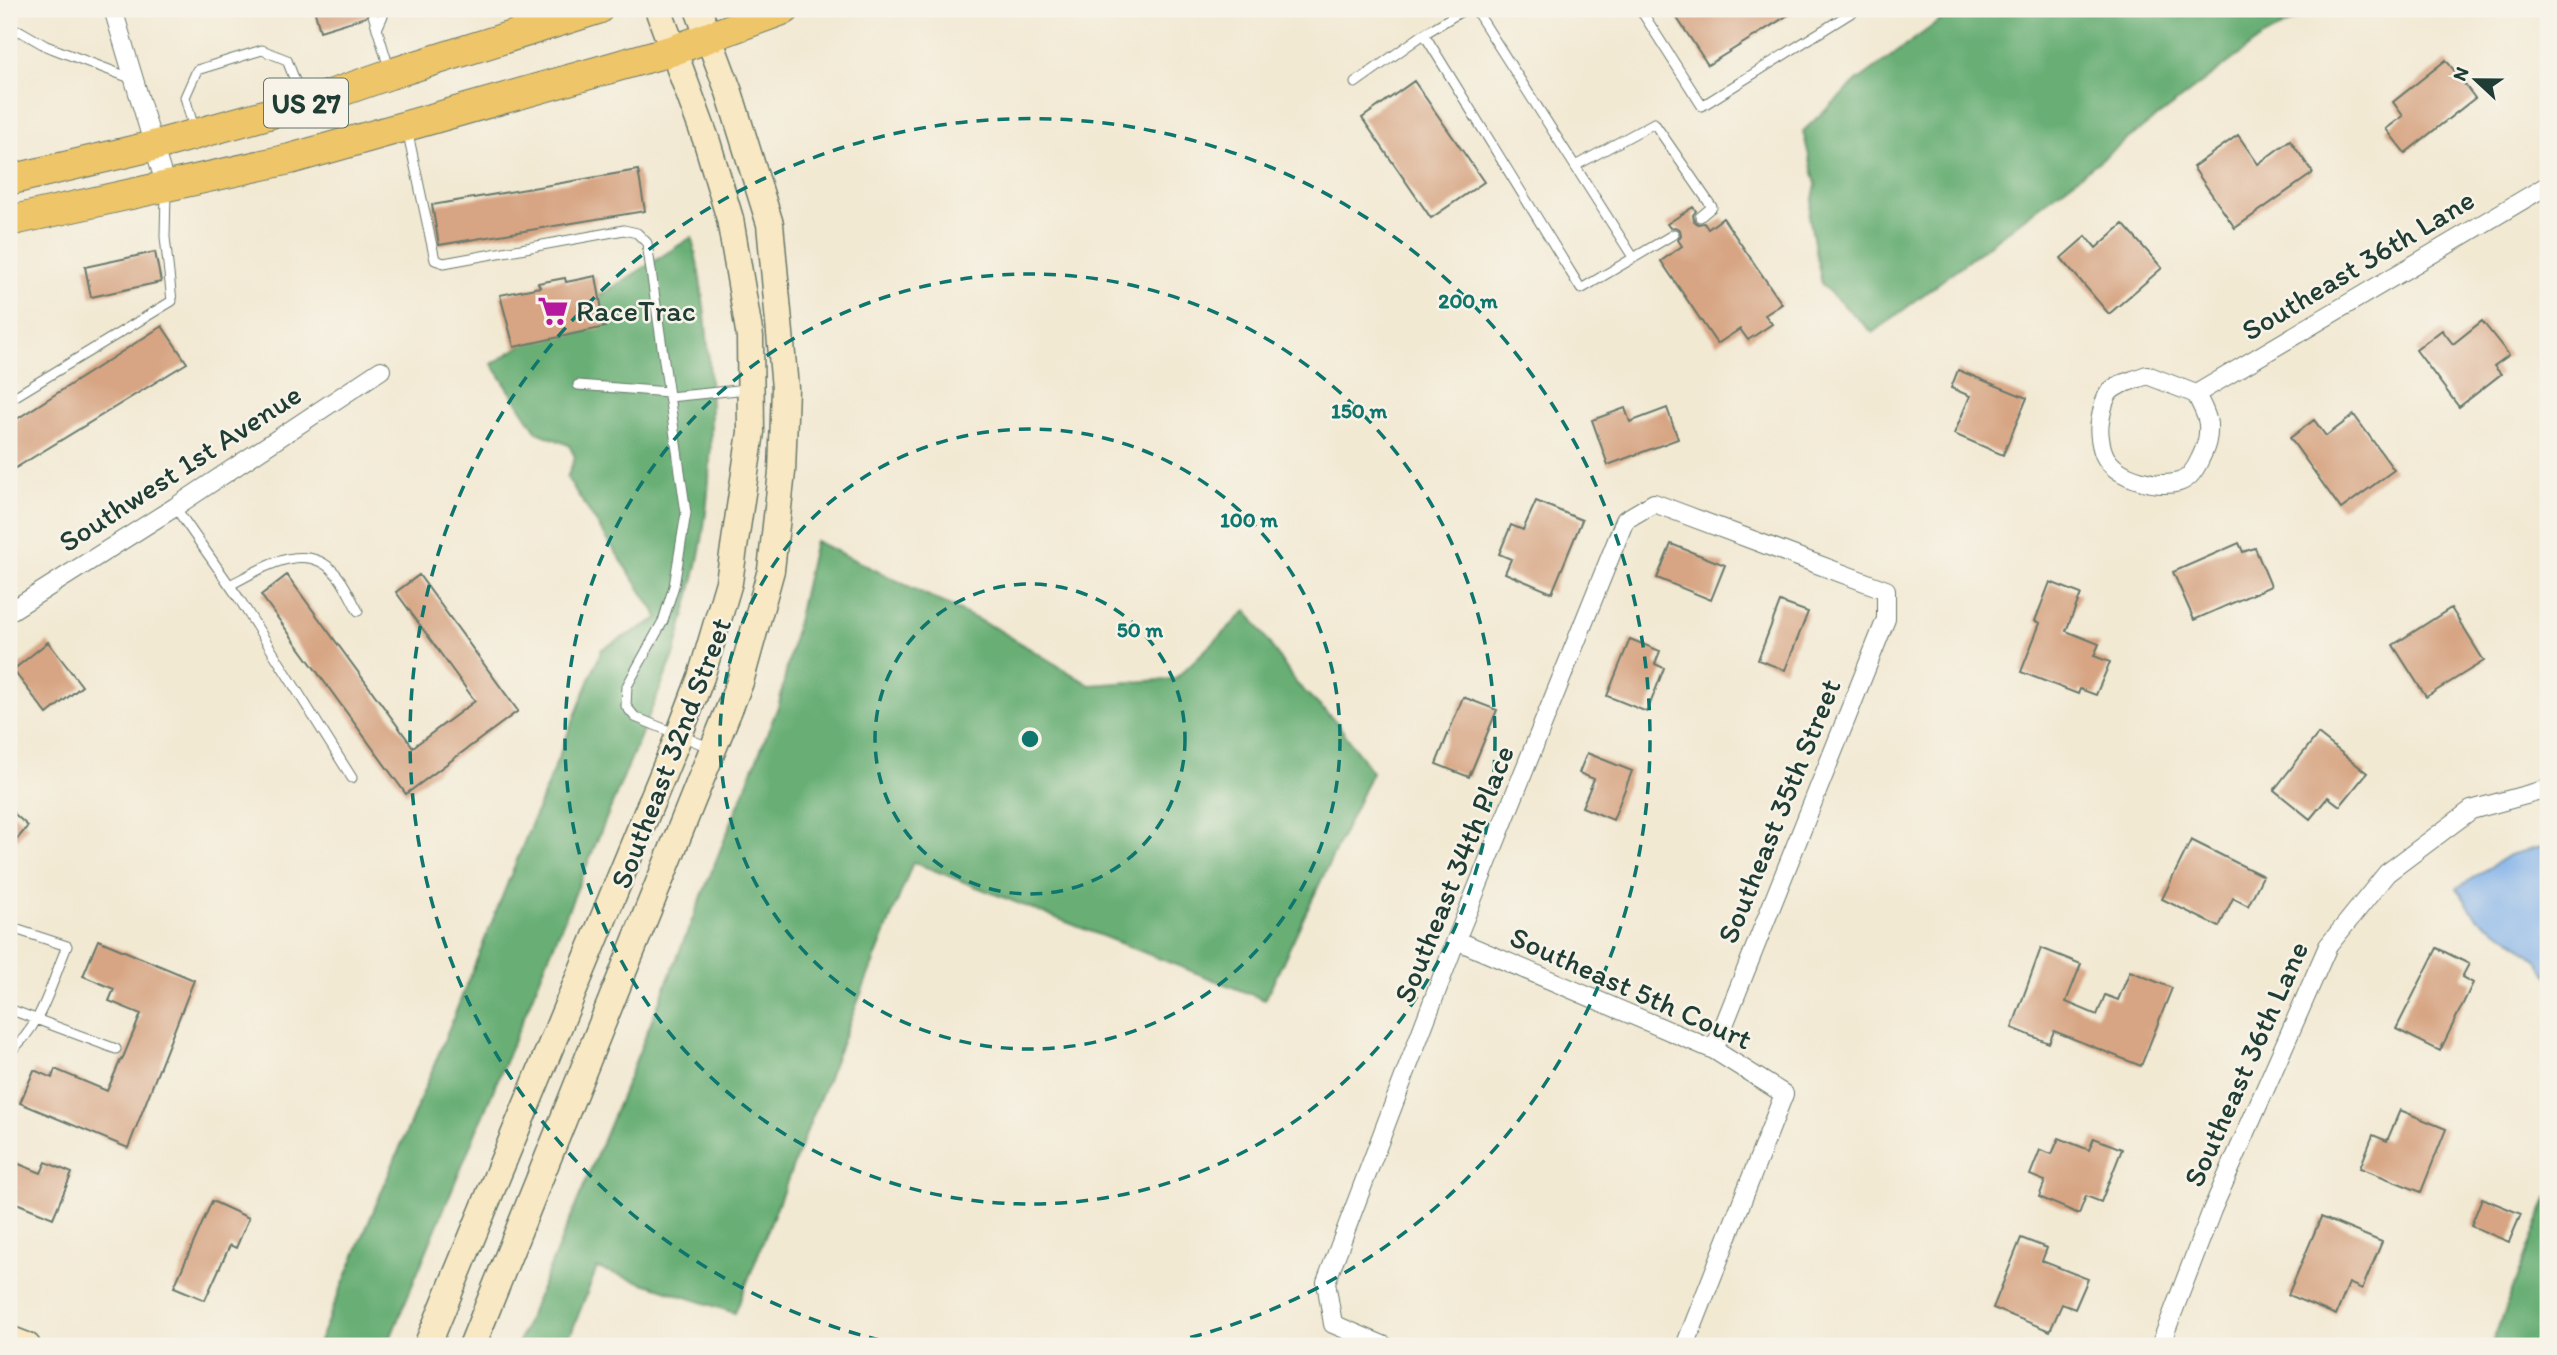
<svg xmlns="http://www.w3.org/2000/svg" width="2557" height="1355" viewBox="0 0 2557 1355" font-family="Itim,sans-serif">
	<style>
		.forest { fill: #67ae74; stroke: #437654; stroke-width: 2 }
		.water { fill: #7fb0ea; stroke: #4f768f; stroke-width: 2 }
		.building { fill: #d7a583 }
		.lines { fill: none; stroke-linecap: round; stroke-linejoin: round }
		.service-casing { stroke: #69796c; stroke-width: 11 }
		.minor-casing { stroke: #69796c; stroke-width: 20 }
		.secondary-casing { stroke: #69796c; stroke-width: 29 }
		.trunk-casing { stroke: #69796c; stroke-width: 32 }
		.service { stroke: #fff; stroke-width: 9 }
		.minor { stroke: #fff; stroke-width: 18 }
		.secondary { stroke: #f8e8c3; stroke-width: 26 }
		.trunk { stroke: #eec569; stroke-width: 30 }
		.ring { fill: none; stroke: #0f766e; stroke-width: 3.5; stroke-dasharray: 12 9 }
		.labels { text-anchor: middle; stroke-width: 5; stroke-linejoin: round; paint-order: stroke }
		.shield { fill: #f7f3e8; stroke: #60746a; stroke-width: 2 }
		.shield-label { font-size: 28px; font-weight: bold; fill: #1f3d34 }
		.street-label { font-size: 30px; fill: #1f3d34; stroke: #f7f3e8 }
		.poi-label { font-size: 30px; fill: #1f3d34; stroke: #f7f3e8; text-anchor: start }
		.centre { fill: #0f766e; stroke: #f7f3e8; stroke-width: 3.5 }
		.ring-label { font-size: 21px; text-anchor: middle; font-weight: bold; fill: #0f766e; stroke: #f7f3e8; stroke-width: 5; stroke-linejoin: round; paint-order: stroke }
	</style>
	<rect width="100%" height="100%" fill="#f7f3e8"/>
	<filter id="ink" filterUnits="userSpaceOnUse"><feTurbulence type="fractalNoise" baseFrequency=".0143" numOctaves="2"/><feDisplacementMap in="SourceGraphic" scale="14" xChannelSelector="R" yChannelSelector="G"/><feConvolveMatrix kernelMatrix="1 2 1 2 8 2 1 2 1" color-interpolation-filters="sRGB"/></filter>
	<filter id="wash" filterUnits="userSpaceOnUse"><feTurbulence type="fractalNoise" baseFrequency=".00686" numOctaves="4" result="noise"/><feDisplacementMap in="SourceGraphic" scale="28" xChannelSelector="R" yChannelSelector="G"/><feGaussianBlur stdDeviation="1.57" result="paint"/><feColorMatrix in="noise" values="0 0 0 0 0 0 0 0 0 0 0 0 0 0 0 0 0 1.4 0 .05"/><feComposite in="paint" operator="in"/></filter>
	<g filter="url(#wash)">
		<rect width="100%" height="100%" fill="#f2e9d3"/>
		<path class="forest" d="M1956 9H2315L2261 38 1873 333 1822 285 1809 216 1816 185 1803 131 1857 81Z
			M692 237C712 327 717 443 703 534 697 574 684 614 675 653L387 1346H317L429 1078 602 649 659 618 567 478 575 457 569 445 537 432 492 364Z
			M815 541 997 629 1090 685 1175 679 1247 610 1296 683 1337 723 1372 772 1265 1000 913 862 735 1313 597 1268 566 1346H517L621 1097 779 704Z
			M2548 1196V1346H2491Z"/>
		<path class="water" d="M2548 845V976L2539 962 2511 938 2477 918 2457 888 2509 855Z"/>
		<g id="blocks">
			<path class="building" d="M314 9H370L366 17 320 31Z
				M1671 9H1713L1719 17 1732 9H1798L1708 65Z
				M2446 60 2475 98 2405 153 2386 129 2403 116 2393 102Z
				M1414 81 1484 182 1431 218 1362 118Z
				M2238 135 2258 164 2290 140 2313 173 2235 228 2193 167Z
				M638 170 645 211 439 245 432 205Z
				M1693 207 1696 211 1693 215 1694 221 1698 224 1704 223 1708 229 1723 218 1782 304 1765 315 1772 324 1748 340 1740 329 1717 344 1661 261 1682 246 1678 240 1681 235 1680 230 1675 227 1670 228 1667 224Z
				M2123 224 2162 268 2109 314 2061 258 2086 236 2096 248Z
				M155 252 161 282 91 297 85 267Z
				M596 276 605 327 514 347 500 295 540 287 538 283 565 278 566 282Z
				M2482 321 2509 355 2494 366 2501 374 2459 407 2416 350 2442 330 2453 344Z
				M162 326 187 363 9 472V424Z
				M1958 370 2027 398 2003 455 1954 434 1970 396 1951 388Z
				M1625 408 1630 422 1667 408 1678 439 1608 465 1592 420Z
				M2354 415 2394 470 2341 509 2290 438 2314 420 2326 436Z
				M1536 501 1582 520 1552 593 1505 573 1511 559 1499 554 1511 525 1523 530Z
				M2239 543 2243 552 2255 548 2271 586 2194 620 2173 572Z
				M1671 544 1725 565 1711 600 1657 578Z
				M287 575 413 747 475 701 396 592 419 575 518 711 406 794 261 595Z
				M2050 582 2081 594 2066 631 2099 644 2094 656 2110 662 2096 695 2080 689 2078 694 2021 672 2040 623 2035 621Z
				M1780 602 1808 612 1785 670 1758 660Z
				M2451 608 2484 661 2426 697 2393 645Z
				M1630 639 1660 651 1655 664 1664 668 1647 712 1607 696Z
				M48 642 82 686 47 714 13 670Z
				M1463 697 1497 710 1469 777 1436 764Z
				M2318 734 2367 773 2340 806 2328 797 2310 819 2274 790Z
				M1587 753 1632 771 1613 820 1582 807 1594 779 1579 773Z
				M9 809 28 826 9 849Z
				M2191 840 2263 876 2248 906 2233 898 2219 927 2162 899Z
				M98 940 194 980 128 1148 20 1103 34 1070 52 1078 55 1069 107 1091 121 1059 122 1060 141 1014 109 1001 114 989 83 976Z
				M2041 948 2081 964 2066 1002 2097 1015 2105 995 2118 1000 2130 971 2172 988 2141 1066 2054 1031 2049 1043 2012 1028Z
				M2437 948 2469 964 2462 977 2473 983 2440 1051 2396 1029Z
				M2400 1110 2446 1129 2421 1192 2360 1168 2373 1135 2387 1141Z
				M2059 1138 2089 1150 2094 1138 2122 1149 2101 1202 2086 1196 2079 1214 2039 1197 2045 1181 2030 1175 2040 1150 2052 1154Z
				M9 1160 41 1173 46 1162 72 1173 53 1218 9 1200Z
				M2482 1198 2521 1214 2509 1242 2471 1226Z
				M212 1201 249 1218 236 1248 230 1245 205 1300 174 1287Z
				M2321 1217 2382 1242 2362 1289 2349 1283 2336 1315 2288 1295Z
				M2021 1238 2047 1248 2042 1261 2088 1279 2075 1309 2062 1304 2050 1331 1993 1308Z"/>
		</g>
	</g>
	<g filter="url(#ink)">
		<use href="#blocks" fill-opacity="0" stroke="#69796c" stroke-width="2"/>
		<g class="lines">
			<g class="service-casing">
				<path id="service" d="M1465 9 1424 34 1581 289 1674 234
					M1475 9 1633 257
					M1640 9 1702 106 1857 9
					M373 15 389 68
					M377 29 386 9
					M9 34 20 31 46 46 133 79
					M1355 83 1424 34
					M194 129 185 97 197 70 262 50 287 60 302 99
					M407 129 435 260 444 263 624 230 637 233 647 243 686 513 674 586 663 621 627 686 626 706 635 717 711 748
					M1575 166 1654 123 1712 207 1700 217
					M578 385 668 392
					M669 397 748 389
					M9 400 172 301 165 237 166 192
					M175 507 240 600 352 778
					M230 585C261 569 305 539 335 573 345 583 351 599 358 611
					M9 927 67 946C52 981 41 1029 9 1052
					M9 1009 116 1049"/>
			</g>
			<g class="minor-casing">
				<path id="minor" d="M113 9 166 187
					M2147 375 2196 394C2200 403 2207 414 2208 424 2209 438 2206 447 2200 459 2196 468 2190 479 2179 482 2158 488 2119 479 2106 458 2101 450 2098 432 2100 422 2106 383 2113 388 2147 375Z
					M2196 394 2548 185
					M9 612 175 507 381 370
					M1456 940 1714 1050 1784 1094 1685 1346
					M1385 1346 1333 1324 1326 1282 1456 940 1625 520 1654 503 1886 590V619L1714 1050
					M2160 1346 2212 1210 2328 946 2387 873 2471 810 2548 789"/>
			</g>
			<g class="secondary-casing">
				<path id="secondary" d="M9 1339 27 1346
					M427 1346 679 735 701 677 729 582 751 432 750 337 730 219 707 142 658 9
					M472 1346 740 682 771 570 782 472 785 388 770 224 729 92 698 9"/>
			</g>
			<g class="trunk-casing">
				<path id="trunk" d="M9 180 153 146 304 104 390 74 598 9
					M9 221 290 159 674 50 785 9"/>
			</g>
			<use href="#service" class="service"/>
			<use href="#minor" class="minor"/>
			<use href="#secondary" class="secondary"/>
			<use href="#trunk" class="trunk"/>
		</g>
	</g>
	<g class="ring">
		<circle cx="1030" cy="739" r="155"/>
		<circle cx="1030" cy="739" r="310"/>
		<circle cx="1030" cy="739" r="465"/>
		<path d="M901 1345A620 620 0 1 1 1159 1345"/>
	</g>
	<defs>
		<g id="supermarket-bare" transform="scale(2.415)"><path d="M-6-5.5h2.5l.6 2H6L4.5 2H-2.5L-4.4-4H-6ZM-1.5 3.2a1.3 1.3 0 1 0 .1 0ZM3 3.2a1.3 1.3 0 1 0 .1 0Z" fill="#b5179e" stroke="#f7f3e8" stroke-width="2.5" paint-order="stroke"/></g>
	</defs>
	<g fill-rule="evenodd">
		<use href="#supermarket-bare" x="553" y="311"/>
	</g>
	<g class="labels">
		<rect class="shield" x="264" y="78.5" width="84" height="49" rx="5"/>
		<g class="shield-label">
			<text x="306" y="113">US 27</text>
		</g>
		<g class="street-label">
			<text transform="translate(2358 265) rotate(-31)" y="10">Southeast 36th Lane</text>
			<text transform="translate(180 468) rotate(-33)" y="10">Southwest 1st Avenue</text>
			<text transform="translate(671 753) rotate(-69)" y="10">Southeast 32nd Street</text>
			<text transform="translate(1779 811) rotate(-68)" y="10">Southeast 35th Street</text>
			<text transform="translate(1454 874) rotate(-68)" y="10">Southeast 34th Place</text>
			<text transform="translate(1631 988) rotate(24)" y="10">Southeast 5th Court</text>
			<text transform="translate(2246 1064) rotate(-66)" y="10">Southeast 36th Lane</text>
		</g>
		<g class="poi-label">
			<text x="576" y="321">RaceTrac</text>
		</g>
	</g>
	<circle cx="1030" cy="739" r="10" class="centre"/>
	<g class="ring-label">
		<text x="1468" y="308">200 m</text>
		<text x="1359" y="418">150 m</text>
		<text x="1249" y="527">100 m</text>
		<text x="1140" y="637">50 m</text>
	</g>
	<rect width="2557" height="1355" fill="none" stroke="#f7f3e8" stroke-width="35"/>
	<g transform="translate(2476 80) rotate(292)" stroke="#f7f3e8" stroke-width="5" paint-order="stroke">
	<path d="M0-5L12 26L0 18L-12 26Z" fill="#1f3d34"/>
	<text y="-10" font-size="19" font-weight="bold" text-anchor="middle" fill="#1f3d34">N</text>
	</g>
</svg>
